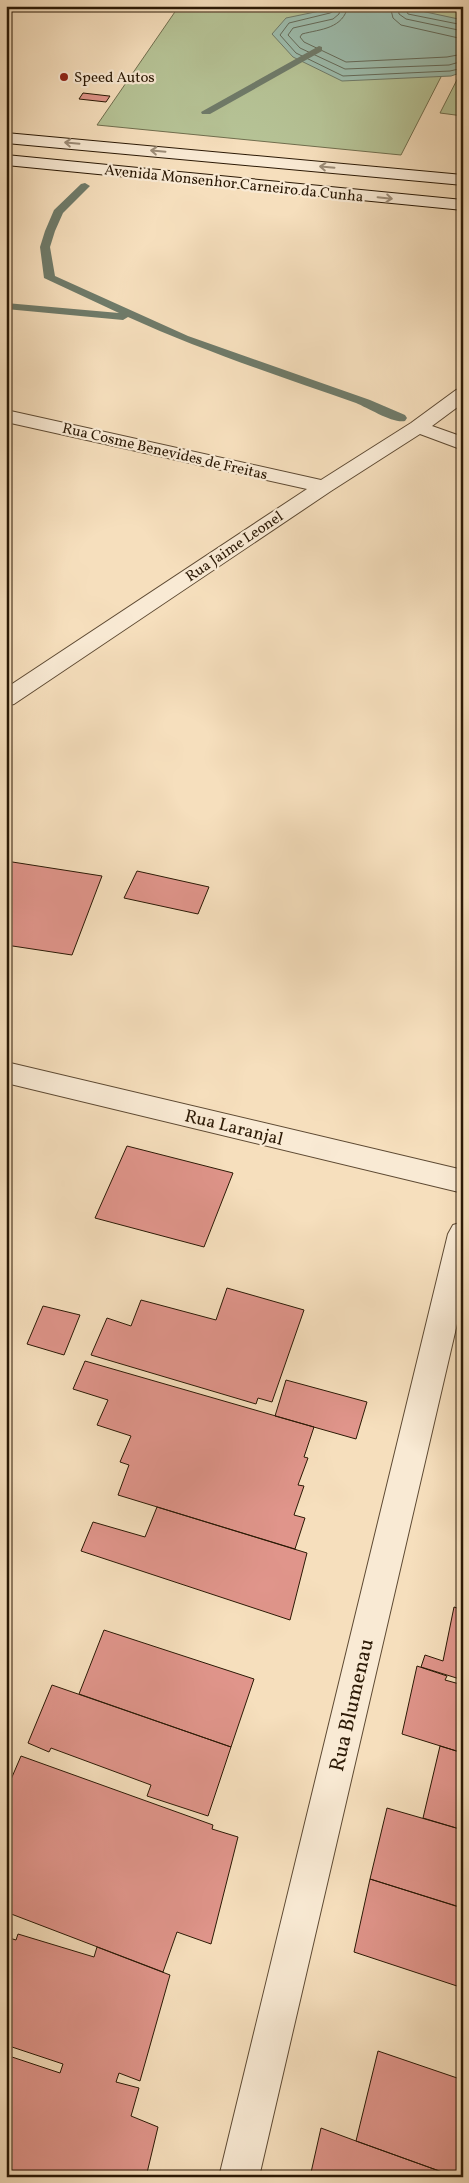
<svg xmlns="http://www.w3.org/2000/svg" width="469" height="2183" viewBox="0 0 469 2183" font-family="Vollkorn,serif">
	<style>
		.green { fill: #b6c396; stroke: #706e4e }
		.water { fill: #9dbdae; stroke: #6f7b6a }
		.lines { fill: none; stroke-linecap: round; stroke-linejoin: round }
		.shore { stroke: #646b5a; stroke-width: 1 }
		.stream { fill: #6f7b6a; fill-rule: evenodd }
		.building { fill: #e0958b; stroke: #2b1905 }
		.minor-casing { stroke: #5e4a33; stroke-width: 2 }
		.secondary-casing { stroke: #2b1905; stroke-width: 2 }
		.minor { fill: #f9ead4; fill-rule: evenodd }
		.secondary { fill: #f9ead4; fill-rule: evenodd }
		.oneway { stroke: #9c8c77 }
		.poi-dot { fill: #8f2418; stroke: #f9ead4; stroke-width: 2 }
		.labels { text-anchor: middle; stroke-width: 4.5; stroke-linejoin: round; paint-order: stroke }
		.far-poi-label { font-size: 15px; fill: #2b1905; stroke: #f9ead4; text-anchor: start }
		.far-street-label { font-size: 15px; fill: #2b1905; stroke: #f9ead4 }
		.street-label { font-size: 18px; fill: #2b1905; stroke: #f9ead4 }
		.near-street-label { font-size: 21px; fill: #2b1905; stroke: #f9ead4 }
	</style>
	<rect width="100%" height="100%" fill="#f6dfbd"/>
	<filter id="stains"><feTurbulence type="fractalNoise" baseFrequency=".004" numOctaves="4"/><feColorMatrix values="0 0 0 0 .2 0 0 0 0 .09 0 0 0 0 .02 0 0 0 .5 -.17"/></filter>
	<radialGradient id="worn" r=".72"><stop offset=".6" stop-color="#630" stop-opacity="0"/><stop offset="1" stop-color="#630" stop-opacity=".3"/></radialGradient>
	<path class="green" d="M179 6H463V34L401 155 97 125Z
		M463 68V116L440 113Z"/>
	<path class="water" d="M344 6H398L463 20V72L451 76 342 81 293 57 272 34 286 18Z"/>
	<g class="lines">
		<path class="shore" d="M334 6V11L330 13 289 23 280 35 296 53 343 76 450 71 463 68
			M341 6 339 14 333 19 293 28 288 35 300 48 345 69 449 65 463 61
			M348 6C343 29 321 29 302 34L300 37 304 42 346 62 447 57 463 54
			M390 6 393 18 401 25 463 39
			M398 6 399 14 406 19 463 31
			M404 6 408 14 463 25"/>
		<path class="stream" d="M319 46 322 47V51L210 114H202L201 112Z
			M85 183 90 186 63 213 55 231 50 247 55 276 188 336 370 400 405 415 407 418 405 421C394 424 368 408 356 403 279 376 203 351 128 317L123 320 6 309V303L119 313 44 278 40 247 45 231 54 210 81 184Z"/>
	</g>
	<path class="building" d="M83 93 109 96H110L106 102 79 99Z
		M6 861 102 876 72 955 6 945Z
		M137 871 209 887 198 914 124 898Z
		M127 1146 233 1173 204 1247 95 1218Z
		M227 1288 304 1310 272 1402 258 1398 256 1404 91 1355 107 1318 131 1326 141 1300 216 1320Z
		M43 1306 80 1315 64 1355 27 1344Z
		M85 1361 314 1427 304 1457 308 1458 298 1485 304 1486 294 1515 305 1518 295 1549 118 1495 129 1465 120 1462 131 1436 97 1425 108 1400 73 1389Z
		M286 1380 367 1402 356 1439 275 1416Z
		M157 1507 307 1553 290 1620 81 1551 93 1522 145 1537Z
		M454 1607 463 1610V1680L421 1667 425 1655 443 1661Z
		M104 1630 254 1679 231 1747 79 1694Z
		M417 1666 447 1676 445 1680 463 1685V1753L402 1734Z
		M52 1685 231 1747 208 1816 147 1796 151 1785 51 1748 49 1752 28 1743Z
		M440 1746 463 1753V1830L423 1818Z
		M21 1756 213 1825 212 1829 238 1837 211 1944 177 1932 163 1972 6 1912V1791Z
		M387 1808 463 1830 462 1908 370 1879Z
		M370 1879 463 1908V1988L354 1952Z
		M18 1934 94 1957 97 1947 170 1975 140 2081 119 2073 116 2082 139 2088 131 2116 158 2127 146 2177H6V2055L60 2073 63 2064 6 2045V1937L16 1940Z
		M378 2051 463 2080V2177H456L356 2141Z
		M321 2128 356 2141 456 2177H310Z"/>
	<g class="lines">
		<g class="minor-casing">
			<path id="minor" d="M463 388V403L432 426 463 437V450L420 434 331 491 14 704 6 706V688L307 489 6 422V410L321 480 411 423 456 390Z
				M6 1062 463 1170V1193L6 1083Z
				M463 1222V1298L259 2177H219L448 1234 453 1225Z"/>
		</g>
		<g class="secondary-casing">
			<path id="secondary" d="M6 133 463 175V185L6 143Z
				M6 155 463 200V210L6 165Z"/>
		</g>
		<use href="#minor" class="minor"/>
		<use href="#secondary" class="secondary"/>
	</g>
	<defs><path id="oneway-shaft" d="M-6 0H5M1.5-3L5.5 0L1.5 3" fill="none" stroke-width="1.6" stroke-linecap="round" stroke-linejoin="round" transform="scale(1.25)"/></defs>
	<g class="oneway">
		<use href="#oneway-shaft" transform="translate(72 143) rotate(-175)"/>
		<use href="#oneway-shaft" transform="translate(158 151) rotate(-175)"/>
		<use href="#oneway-shaft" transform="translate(327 167) rotate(-175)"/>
		<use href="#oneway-shaft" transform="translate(385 198) rotate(6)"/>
	</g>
	<circle class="poi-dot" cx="64" cy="77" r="5"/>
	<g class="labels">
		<g class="far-poi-label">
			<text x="74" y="82">Speed Autos</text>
		</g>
		<g class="far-street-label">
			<text transform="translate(234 183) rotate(6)" y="5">Avenida Monsenhor Carneiro da Cunha</text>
			<text transform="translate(165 451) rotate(13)" y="5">Rua Cosme Benevides de Freitas</text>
			<text transform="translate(234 546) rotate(-34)" y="5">Rua Jaime Leonel</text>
		</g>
		<g class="street-label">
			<text transform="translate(234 1127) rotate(14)" y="6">Rua Laranjal</text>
		</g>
		<g class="near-street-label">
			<text transform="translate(351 1705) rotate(-77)" y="7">Rua Blumenau</text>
		</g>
	</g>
	<rect width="469" height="2183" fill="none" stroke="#f6dfbd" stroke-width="25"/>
	<rect x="8" y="8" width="454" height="2168" fill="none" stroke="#2b1905" stroke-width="2.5"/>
	<rect x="12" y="12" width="444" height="2158" fill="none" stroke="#2b1905"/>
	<rect width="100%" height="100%" filter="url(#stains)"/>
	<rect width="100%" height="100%" fill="url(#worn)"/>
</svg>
